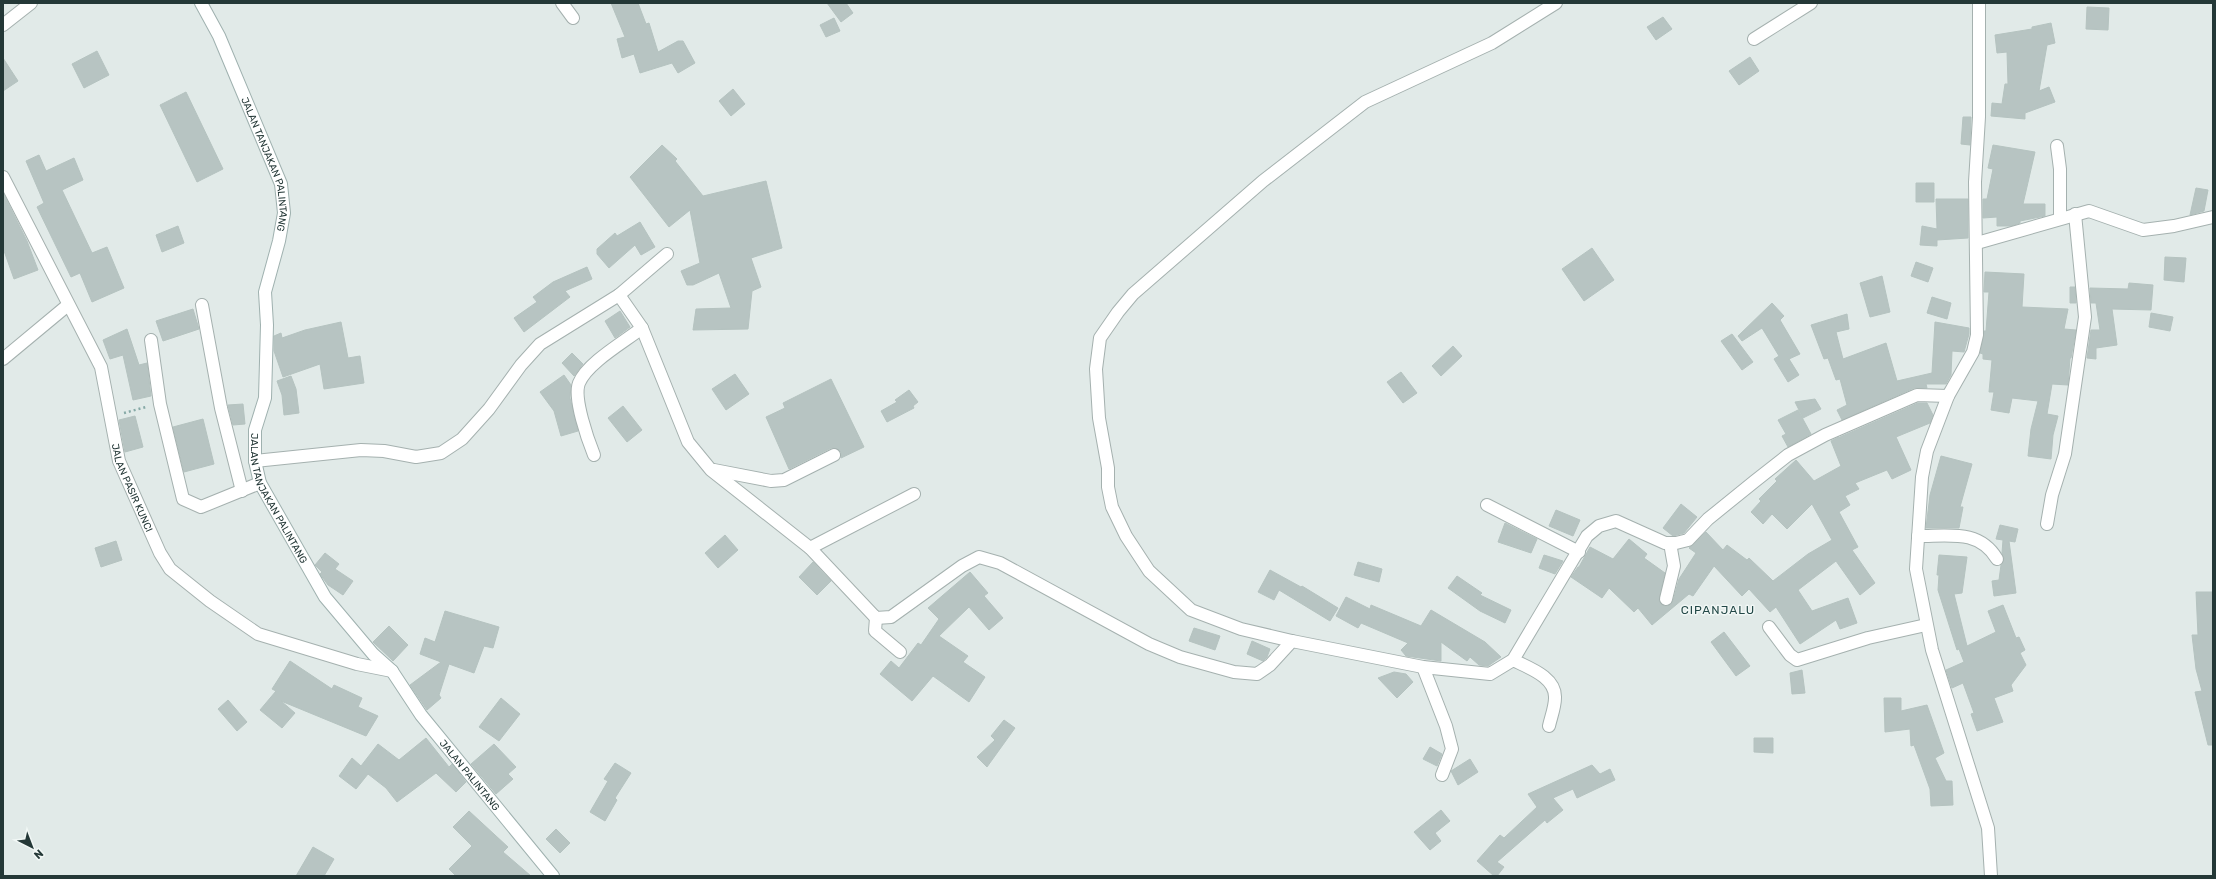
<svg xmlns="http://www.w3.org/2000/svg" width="2216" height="879" viewBox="0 0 2216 879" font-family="Rubik,sans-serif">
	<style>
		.building { fill: #b7c4c2; stroke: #b5c3c0 }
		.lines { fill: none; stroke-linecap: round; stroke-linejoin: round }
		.street-casing { stroke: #a5b1af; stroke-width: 14 }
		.secondary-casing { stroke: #9fb1af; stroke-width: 14 }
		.path { stroke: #86a9a6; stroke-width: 2.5; stroke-dasharray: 2 3; stroke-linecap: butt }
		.street { stroke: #fff; stroke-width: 12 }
		.secondary { stroke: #fff; stroke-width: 12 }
		.labels { text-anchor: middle; stroke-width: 3; stroke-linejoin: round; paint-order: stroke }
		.street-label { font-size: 10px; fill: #243837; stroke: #f1f7f5 }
		.quarter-label { font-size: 12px; letter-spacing: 1px; fill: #224847; stroke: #f1f7f5 }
	</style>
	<rect width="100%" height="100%" fill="#e1eae8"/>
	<path class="building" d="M611 3H638L646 24 649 23 658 52 678 41H683L695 63 678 73 672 63 640 73 634 54 622 58 617 39 625 37Z
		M827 3H846L853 13 841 22Z
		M2087 7 2109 8 2108 30 2086 29Z
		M1663 17 1672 29 1656 40 1647 27Z
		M834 18 840 31 826 37 820 25Z
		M2051 23 2055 43 2047 45 2039 91 2049 87 2055 102 2025 113V119L1991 116 1992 103 2002 104 2005 84H2008L2007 52 1997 53 1995 35 2032 29V27Z
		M97 51 109 75 84 88 72 64Z
		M1750 57 1759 71 1739 85 1729 71Z
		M3 58 18 81 3 91Z
		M733 89 745 104 731 116 719 101Z
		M186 92 223 169 197 182 160 105Z
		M1963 117H1971L1970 145 1961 144Z
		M662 145 677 159 675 161 703 196 766 181 782 248 751 258 761 287 752 291 748 329 693 330 696 309 731 308 719 273 693 285H687L681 271 700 263 690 210 669 227 630 177Z
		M1993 145 2035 152 2023 204H2045V216L2020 221V223L2011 226H1997V217L1983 218V199H1987L1993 169 1988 168Z
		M39 155 46 171 74 158 83 180 62 190 92 253 107 247 124 288 92 302 80 273 71 277 37 207 44 203 26 161Z
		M1916 183H1934V202H1916Z
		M2196 188 2208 190 2204 211 2190 215Z
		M3 193 27 241 38 270 14 279 3 248Z
		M1936 199H1968V238L1937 240V246L1920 245 1922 226 1937 229Z
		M640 222 655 247 641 255 635 245 609 268 597 254V249L615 233 617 236Z
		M178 226 184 243 162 252 156 235Z
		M1592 248 1614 280 1584 301 1562 269Z
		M2165 257 2186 258 2184 282 2164 280Z
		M1916 262 1933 268 1928 282 1911 276Z
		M587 267 592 279 565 291 570 297 524 332 514 318 537 302 533 297 553 282Z
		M1985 272 2024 274 2022 307 2068 309 2064 329 2076 330 2071 358H2070L2068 385 2052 384 2047 414 2058 416 2053 435 2051 459 2028 456 2031 429 2038 401 2012 398 2009 413 1991 410 1994 392H1989L1992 360 1983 359V354L1980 353 1984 331H1986L1989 292H1984Z
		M1882 276 1890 312 1870 317 1860 283Z
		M2129 283 2153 285 2151 310 2112 309 2117 345 2096 348V359L2087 358 2091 330H2100L2096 303H2091L2090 288 2128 289Z
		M2070 287H2075L2076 303H2070Z
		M1932 297 1951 303 1947 319 1927 313Z
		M1772 303 1784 316 1780 320 1800 354 1789 359 1799 375 1788 382 1774 359 1779 356 1762 328 1742 341 1738 336Z
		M193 309 199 329 163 341 156 321Z
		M620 311 630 327 615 338 605 321Z
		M2151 313 2173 317 2170 331 2149 327Z
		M1847 314 1849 329 1836 332 1843 359 1886 343 1897 381 1932 373 1935 322 1969 328V334L1964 352 1952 351 1951 375 1946 384H1926L1927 388H1914L1842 420 1837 410 1847 405 1840 379 1836 380 1828 358 1824 359 1811 325Z
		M341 322 348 358 360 356 364 383 324 389 320 364 283 377 274 351V336L281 333 282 338 305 330Z
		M127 329 139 365 147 363 151 396 133 400 123 355 110 359 103 340Z
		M1732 334 1753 362 1742 370 1721 341Z
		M1453 346 1462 356 1441 376 1432 366Z
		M572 353 583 364 574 376 562 363Z
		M1401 372 1417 393 1403 403 1387 382Z
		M735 374 749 394 726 410 712 389Z
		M564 375 571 385 570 398 578 431 561 436 554 411 540 392Z
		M291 376 296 389 299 413 284 415 282 395 277 381Z
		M831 379 864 447 841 458V452L838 449 831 448 789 469 766 417 785 408 783 403Z
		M909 390 918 402 913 406 914 408 887 422 881 411 897 402 895 400Z
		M1815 399 1821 409 1803 418 1795 402Z
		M1918 403H1927L1933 415 1930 423 1896 437 1911 470 1892 479 1887 470 1855 483 1859 489 1845 496 1850 505 1839 512 1858 547 1852 550 1875 583 1860 595 1836 561 1798 590 1812 611 1848 598 1857 623 1840 629 1836 620 1800 644 1776 607 1770 612 1749 589 1742 596 1714 566 1693 596 1689 594 1652 625 1638 608 1634 612 1609 588 1602 598 1571 577 1578 567H1579L1590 547 1613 559 1629 539 1647 554 1644 558 1665 573 1659 601 1664 606H1668L1673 601 1679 579 1696 553 1689 548 1706 532 1723 550 1727 545 1747 560 1749 558 1773 581 1808 554 1832 540 1812 504 1787 529 1772 514 1763 524 1751 512 1761 501 1759 499 1777 481 1775 479 1796 460 1814 481 1841 466 1831 441 1839 437 1841 439 1840 437Z
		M243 404 245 424 233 425 228 405Z
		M623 406 642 430 627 442 608 418Z
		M1798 410 1811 434 1788 447 1782 436 1786 434 1778 420Z
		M135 416 143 447 125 452 119 420Z
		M203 419 214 464 184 472 173 427Z
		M1941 456 1972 464 1960 507H1963L1959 528H1926L1930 495Z
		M1681 504 1697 517 1684 533 1673 536 1663 528Z
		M1556 510 1580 520 1573 536 1549 526Z
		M1505 523 1537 539 1531 553 1498 542Z
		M2000 525 2018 529 2015 542 2009 541 2016 593 1994 596 1992 581 1999 580 2001 565 2004 558 2002 553 2003 540 1996 539Z
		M725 535 738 550 718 568 705 553Z
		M116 541 122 560 101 567 95 548Z
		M325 553 339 564 335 569 353 581 343 595 328 585 320 574 322 572 315 565Z
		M1544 555 1563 561 1555 574 1539 568Z
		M1939 555 1967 557 1962 593 1954 594 1967 646 1996 632 1988 611 2003 605 2016 638 2019 637 2025 650 2020 653 2026 665 2011 685 2013 691 1994 698 2003 722 1977 731 1971 714 1974 713 1963 683 1952 688 1946 670 1964 662 1959 649 1957 650 1938 590 1939 575H1937Z
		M813 562 831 581 817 595 799 577Z
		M1358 562 1382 569 1379 582 1354 575Z
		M1270 570 1301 587 1302 586 1338 608 1330 621 1279 590 1274 600 1258 592Z
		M970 572 988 593 984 596 1003 618 989 630 969 607 939 636 968 656 963 662 985 677 969 702 933 676 912 701 880 674 891 661 899 668 918 643 921 645 939 619 928 608Z
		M1457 576 1482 593 1480 595 1511 610 1505 623 1480 611 1448 588Z
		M2196 592H2213V745H2208L2195 692 2202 691 2196 669 2192 635H2198Z
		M1346 597 1370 609 1371 605 1421 626 1431 610 1485 642 1501 657 1488 666 1479 665 1470 657 1467 661 1441 642V661L1406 656 1401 650 1408 643 1361 623 1358 628 1336 616Z
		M445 611 499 627 493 648 484 646 474 673 449 664 439 695 441 698 427 710 410 685 441 662 420 654 425 638 435 642Z
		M389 626 408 645 393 661 373 642Z
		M1194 628 1220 636 1215 650 1189 641Z
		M1724 632 1750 666 1736 676 1711 642Z
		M1252 641 1270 649 1267 657 1263 661 1247 654Z
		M290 661 332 689 334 685 362 698 358 707 378 716 366 736 281 701 295 713 282 728 260 710 276 691 272 689Z
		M1802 670 1805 693 1792 694 1790 673Z
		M1394 672 1406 674 1413 682 1397 698 1378 678Z
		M501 698 520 714 499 741 479 727Z
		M1884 698H1901V711L1927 705 1944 753 1935 758 1946 781H1952L1953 805 1931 806 1930 789 1914 745 1911 746 1910 729 1885 732Z
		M228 700 247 722 237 731 218 709Z
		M1004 720 1015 728 987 767 977 757 995 740 991 736Z
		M426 738 449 767 452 764 466 782 456 792 436 773 397 802 386 788 368 774 356 789 339 776 352 758 361 766 378 744 399 760Z
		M1754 738H1773V753L1754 752Z
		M494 744 516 767 508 774 513 779 496 794 471 764Z
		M1430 747 1442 754 1437 766 1423 759Z
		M1470 759 1478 772 1458 785 1451 771Z
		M615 763 631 773 615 798 617 800 605 821 590 812 608 781 604 779Z
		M1592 765 1600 774 1610 769 1615 780 1577 798 1573 789 1553 798 1563 810 1547 823 1545 820 1497 862 1504 867 1497 876H1494L1477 861 1500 835 1504 838 1537 807 1528 794Z
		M1441 810 1450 821 1435 833 1441 841 1430 850 1414 832Z
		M469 811 508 847 503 852 531 876H456L449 869 472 846 453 827Z
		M556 829 570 843 560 853 546 839Z
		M313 847 334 859 324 876H296Z"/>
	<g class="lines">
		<g class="street-casing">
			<g id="street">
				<path d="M562 3 573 18"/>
				<path d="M1979 3V117L1975 182 1977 335 1973 352 1948 396 1927 451 1922 477 1916 569 1932 650 1988 828 1991 876"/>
				<path d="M3 25 31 3"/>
				<path d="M1754 39 1811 3"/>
				<path d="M2057 146 2060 169V218"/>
				<path id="s1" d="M3 177 101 367 119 461 160 553 170 569 210 601 258 634 357 664 392 671"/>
				<path d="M1977 243 2089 211 2143 230 2174 226 2213 217"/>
				<path d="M619 295 667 254"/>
				<path d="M202 305 221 408 242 491"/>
				<path d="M151 340 160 404 183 499 201 507 260 483"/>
				<path d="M3 359 68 305"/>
				<path d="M594 455C588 440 573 398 579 383 587 363 624 342 642 328"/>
				<path d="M255 461 361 450 384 451 416 457 441 453 462 439 489 409 521 365 540 344 619 295 642 328 688 442 711 470 810 548 876 618 891 617 962 566 979 557 1000 563 1149 644 1180 657 1234 672 1257 674 1270 665 1292 641 1423 667 1490 674 1513 660C1529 668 1556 677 1555 698 1555 707 1551 717 1549 726"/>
				<path d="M714 470 771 481 784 480 834 455"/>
				<path d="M1487 505 1579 552"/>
				<path d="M2047 524 2052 495 2065 454 2085 317 2075 214"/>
				<path d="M1918 536C1949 536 1979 529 1997 559"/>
				<path d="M810 548 914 494"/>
				<path d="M1666 599 1674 566 1670 543"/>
				<path d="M876 618 875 631 900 652"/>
				<path d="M1769 627 1790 655 1797 660 1868 638 1926 625"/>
				<path d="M1292 641 1241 629 1191 610 1149 571 1126 536 1112 507 1108 487V468L1099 418 1096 369 1100 338 1118 312 1133 294 1263 181 1365 102 1492 43 1556 3"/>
				<path d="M1513 660 1587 536 1599 526 1616 521 1665 543H1676L1688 540 1708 519 1755 481 1788 455 1825 435 1917 395 1948 396"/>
				<path d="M1423 667 1446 726 1452 749 1442 775"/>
			</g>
		</g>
		<g class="secondary-casing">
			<g id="secondary">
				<path id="s2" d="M201 3 219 36 281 184 284 213 279 241 265 292 267 325 265 398 255 430V461L260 483 325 597 373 654 392 671 421 715 553 876"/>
			</g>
		</g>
		<path class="path" d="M124 413 146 407"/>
		<use href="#street" class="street"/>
		<use href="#secondary" class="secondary"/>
	</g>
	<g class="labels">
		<g class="street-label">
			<text dy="4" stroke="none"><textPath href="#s2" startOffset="175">JALAN TANJAKAN PALINTANG</textPath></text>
			<text dy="4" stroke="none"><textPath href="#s1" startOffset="339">JALAN PASIR KUNCI</textPath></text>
			<text dy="4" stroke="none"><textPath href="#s2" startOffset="522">JALAN TANJAKAN PALINTANG</textPath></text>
			<text dy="4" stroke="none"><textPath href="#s2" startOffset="863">JALAN PALINTANG</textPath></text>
		</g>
		<g class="quarter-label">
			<text x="1718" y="614">CIPANJALU</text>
		</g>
	</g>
	<rect width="2216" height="879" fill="none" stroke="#243837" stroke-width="8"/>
	<g transform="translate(32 847) rotate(138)" stroke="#f1f7f5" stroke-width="3" paint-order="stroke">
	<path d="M0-3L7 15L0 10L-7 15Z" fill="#243837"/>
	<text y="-6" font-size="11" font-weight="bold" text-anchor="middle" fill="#243837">N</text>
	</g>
</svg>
